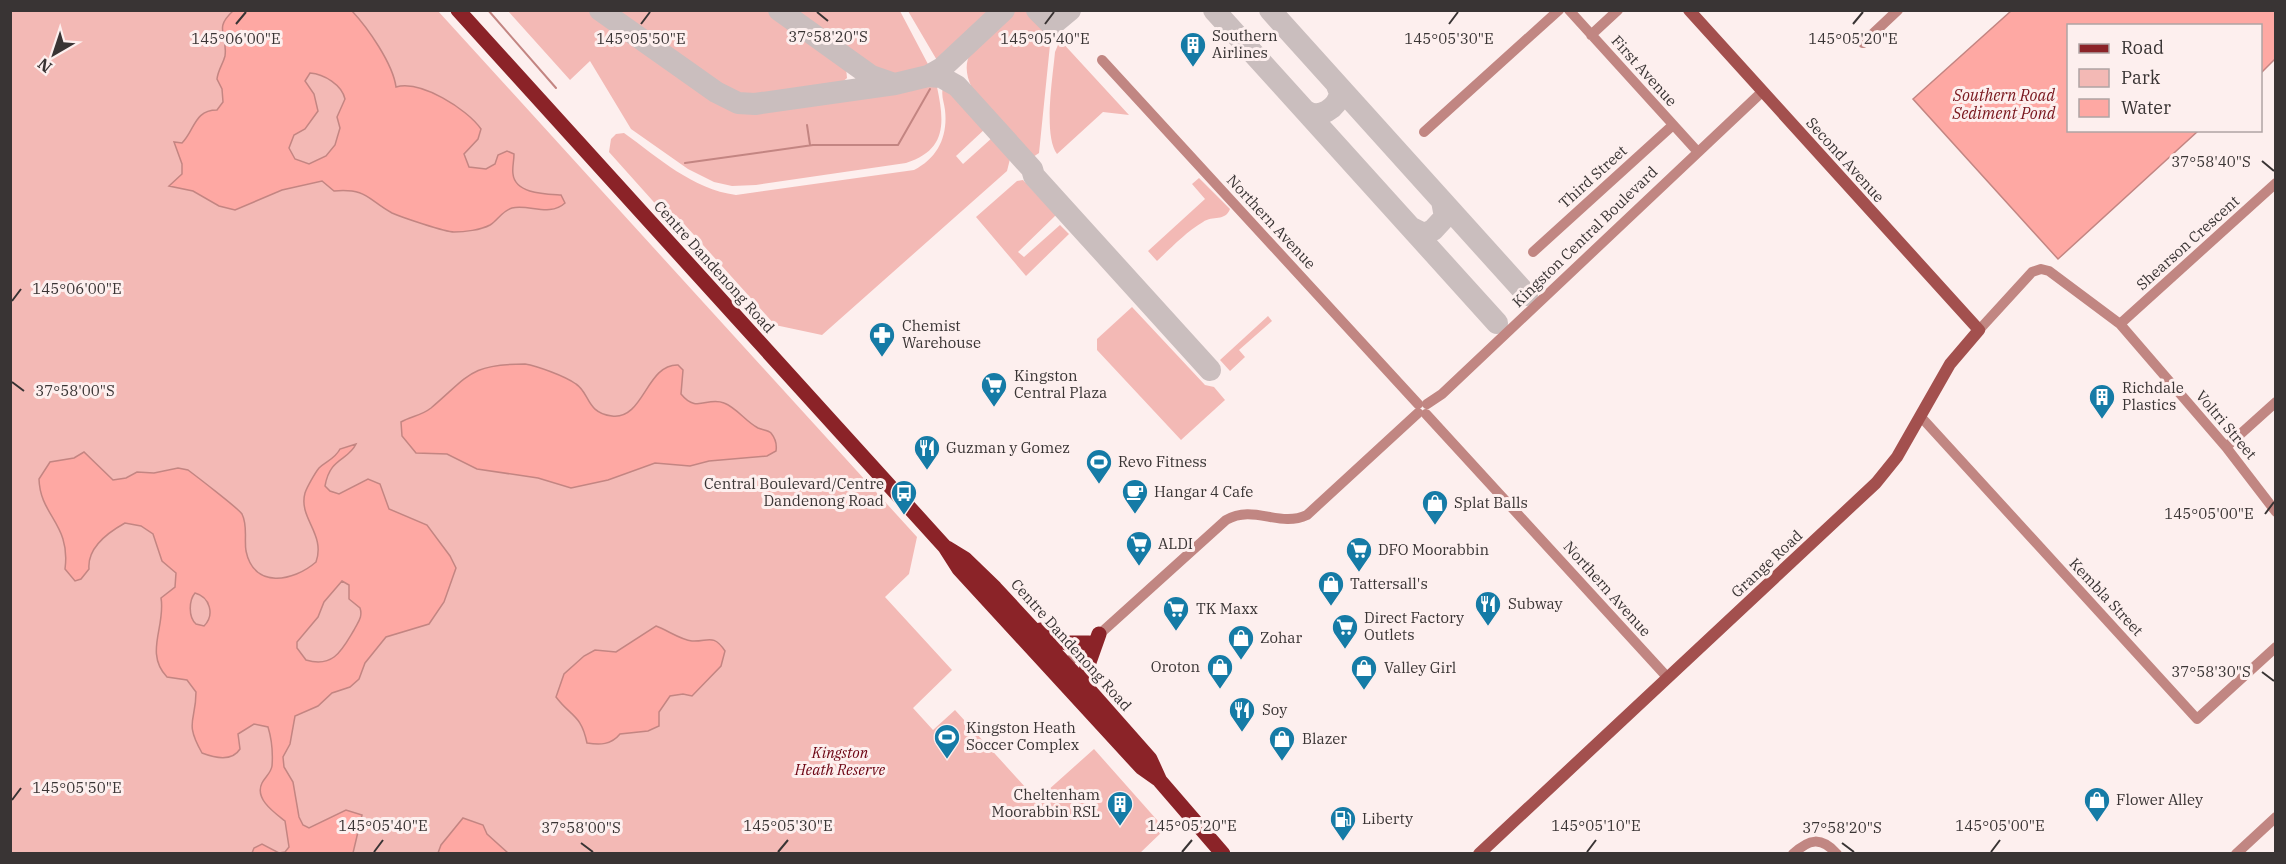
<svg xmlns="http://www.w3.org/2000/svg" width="2286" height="864" viewBox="0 0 2286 864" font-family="'IBM Plex Serif',serif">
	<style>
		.green { fill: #f3b9b5 }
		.water { fill: #fea8a3; stroke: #c38582; stroke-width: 1.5; fill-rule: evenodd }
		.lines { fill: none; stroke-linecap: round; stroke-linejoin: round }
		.stream { stroke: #c38582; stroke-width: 2 }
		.taxiway { stroke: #cabebe; stroke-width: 22 }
		.minor { stroke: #c18682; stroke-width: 10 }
		.secondary { stroke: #a3504e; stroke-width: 12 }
		.primary { stroke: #8b2328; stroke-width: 15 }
		.ticks { fill: none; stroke: #393434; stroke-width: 2 }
		.labels { text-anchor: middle; stroke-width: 6; stroke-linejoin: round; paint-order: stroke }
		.poi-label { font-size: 15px; fill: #393434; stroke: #fdefee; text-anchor: start }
		.street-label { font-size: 15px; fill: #393434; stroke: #fdefee }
		.park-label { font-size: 15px; font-style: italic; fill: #6c0413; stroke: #fdefee }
		.water-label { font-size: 16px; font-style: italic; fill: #79161d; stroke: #fdefee }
		.ticks-label { font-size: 15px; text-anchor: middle; fill: #393434; stroke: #fdefee; stroke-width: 6; stroke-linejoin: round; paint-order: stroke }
	</style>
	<rect width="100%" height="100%" fill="#fdefee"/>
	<path class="green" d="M10 11H438L917 537 909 574 885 597 952 670 913 708 933 730 955 710 1037 800 1094 749 1165 829 1139 854 11 853Z
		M508 11H590L720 102 739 109 763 110 934 85 937 87C945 124 946 150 906 163L756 185 732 186 714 182 688 169 631 129 590 61 570 80Z
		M610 11H768L837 59 846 68 847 78 838 86 765 97 740 96 717 85Z
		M797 11H900L930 68 899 76 883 72 868 65 803 19Z
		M908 11V10L995 11 938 62Z
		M1015 11H1027L1051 35 1039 153 1033 157C1011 134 950 87 971 52 981 37 1001 22 1015 11Z
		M1060 40 1129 115 1103 112 1057 154C1043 135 1053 76 1055 52Z
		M944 86 959 98 986 128 956 156 963 164 993 137 1010 159 1007 171 822 335 775 325 676 215 669 219 609 152 611 139 616 134 624 133C659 158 692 189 736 195L914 170C938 158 948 136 945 110 944 102 940 93 944 86Z
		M1199 178 1230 209C1225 222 1213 215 1203 222 1186 232 1172 247 1157 261L1148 251 1205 199 1192 184Z
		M1023 180 1056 215 1018 252 1024 257 1060 225 1069 234 1026 276 976 217 1017 181Z
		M1132 307 1205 385 1214 387 1225 400 1181 440 1097 350V339Z
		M1268 316 1272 321 1239 350 1245 357 1230 371 1220 360Z"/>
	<path class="water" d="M352 11C368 28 393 64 396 87 421 80 467 109 481 129L478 139 464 154 469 167 486 169 495 164 498 155 507 151 514 154C514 161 512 168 513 174 515 194 546 194 561 195L565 203C550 217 529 204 512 208 502 211 498 220 490 225 481 230 464 232 454 232 445 232 401 217 392 213 368 200 367 188 334 191L322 181 282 190 235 210 219 206 193 191 169 186 182 174V164L174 142 182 143C195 130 194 110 217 110L223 102 222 89 217 79C218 70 223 64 225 56 228 34 213 29 233 11ZM310 73C324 74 342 85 345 99L337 117 340 128 335 145 326 156 309 164 295 159 289 148 294 135 305 129 318 111 314 94 305 81Z
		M2011 11H2275V59L2261 73 2260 26H2068V130L2198 131 2058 259 1913 99Z
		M525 364C537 366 565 376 576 384 590 393 586 413 612 416 644 420 646 364 678 365L683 370 681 394C697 414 707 396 724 403 737 408 745 421 758 428 762 430 768 430 771 433 775 438 777 445 776 451L767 456 709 461 690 466 655 463 608 480 571 488 538 478 477 469 447 454 416 453 402 436 401 422C411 416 421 416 431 408 469 376 469 364 525 364Z
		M356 444C348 461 330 457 325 486L330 491 339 494 368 479 380 484 389 509 427 525 450 556 456 568 444 602 429 624 386 637 365 663 359 679 350 687 332 693 318 706 295 716 290 744 283 757 284 767 293 782 299 817 303 825 309 828 346 810 362 815 353 853H252L254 848 262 844 279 853 285 852 289 847 285 821C275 813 254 799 262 783 265 777 271 773 272 766 273 753 272 740 268 727L254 724 238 734 240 749C232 762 215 758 202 753 184 721 196 722 196 692L187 680 167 677C144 653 166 626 161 598L175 587 176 573 162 561 153 534 141 526 125 523C107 533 87 548 89 569L81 579 75 581 65 569C71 524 40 516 39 479L50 462 74 458 84 452 113 480 126 478 137 472 154 473 178 468 188 470C196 476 239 509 242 514 248 526 244 539 246 551 254 589 293 582 316 562 326 534 298 518 305 493 307 487 315 473 319 468 326 461 335 459 340 449ZM342 581 349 585V599L360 608C363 617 358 622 354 630 342 650 334 668 306 660L297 648V642L318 617 324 602ZM195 593C210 597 215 615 204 626L196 624C188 617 189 600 195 593Z
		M656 626C667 630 681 640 692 641 708 642 713 633 725 651L721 666 692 696 683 694 670 696 659 712V726L648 731 620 734C611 745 600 745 587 743 581 714 571 717 556 697L564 674 584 656 595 650 616 652Z
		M463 818 483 825 487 834 508 853H438L441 845Z"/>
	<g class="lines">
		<path class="stream" d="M488 10 556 88
			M807 125 810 145
			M685 163 813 145H898L930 89"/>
		<path class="taxiway" d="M600 10 716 92 738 103 755 104 895 84 928 76 942 68 1004 10
			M779 10 871 76 894 84
			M1037 10 1052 25 1070 10
			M1214 10 1497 323
			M1270 10 1527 295
			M928 76 941 77 957 86 1032 169 1034 176 1210 370
			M1306 111C1319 120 1338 108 1340 93L1336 83
			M1412 228 1424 234 1433 230 1445 217 1442 201"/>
		<path class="minor" d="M1569 10 1697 151
			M1591 35 1618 10
			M1863 43 1898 10
			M1102 60 1418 404
			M1424 132 1559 10
			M1533 252 1673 125
			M2120 324 2276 183
			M1979 330 2032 272 2041 269 2049 271 2120 324 2226 447 2276 512
			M1427 404 1442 394 1763 91
			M1426 414 1668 678
			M1921 417 2197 719 2276 647
			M2226 447 2276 402
			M1062 668 1226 520C1254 504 1279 528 1307 515L1418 413
			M1793 854C1809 839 1821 836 1837 854
			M2236 854 2276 817"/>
		<path class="secondary" d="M1479 854 1876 483 1897 457 1950 364 1979 330 1689 10"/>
		<path class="primary" d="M458 10 945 547 959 569 1141 767 1158 779
			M947 548 965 559 995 588 1082 682 1150 759 1160 781 1223 854
			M1040 630 1066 643H1089
			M1082 682 1099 634"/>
	</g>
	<path class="ticks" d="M817 12 828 21M236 24 246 12M641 24 650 12M1045 24 1054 12M1449 24 1458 12M1853 24 1863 12M2262 161 2274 171M12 301 21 289M12 382 24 391M2265 514 2274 502M2262 672 2274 681M12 800 21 788M581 843 593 852M1842 843 1854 852M374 852 383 840M778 852 788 840M1182 852 1192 840M1587 852 1596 840M1991 852 2000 840"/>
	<defs>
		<g id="building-pin" transform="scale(1.35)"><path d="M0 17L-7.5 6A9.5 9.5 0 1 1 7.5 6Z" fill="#157ba6" stroke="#fdefee"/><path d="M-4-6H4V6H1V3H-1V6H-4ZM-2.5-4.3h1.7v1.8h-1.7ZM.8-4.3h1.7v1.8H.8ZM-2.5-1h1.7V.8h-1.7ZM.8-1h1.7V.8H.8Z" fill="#fff"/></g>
		<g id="pharmacy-pin" transform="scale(1.35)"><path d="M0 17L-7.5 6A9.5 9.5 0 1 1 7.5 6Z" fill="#157ba6" stroke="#fdefee"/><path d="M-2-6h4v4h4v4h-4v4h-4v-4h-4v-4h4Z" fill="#fff"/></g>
		<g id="supermarket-pin" transform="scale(1.35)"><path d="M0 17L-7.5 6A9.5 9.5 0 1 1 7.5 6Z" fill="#157ba6" stroke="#fdefee"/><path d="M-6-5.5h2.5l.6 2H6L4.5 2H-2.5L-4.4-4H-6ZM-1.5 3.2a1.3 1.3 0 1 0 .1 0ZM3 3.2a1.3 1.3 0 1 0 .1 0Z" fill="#fff"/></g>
		<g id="restaurant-pin" transform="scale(1.35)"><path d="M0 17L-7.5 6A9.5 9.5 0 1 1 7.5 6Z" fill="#157ba6" stroke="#fdefee"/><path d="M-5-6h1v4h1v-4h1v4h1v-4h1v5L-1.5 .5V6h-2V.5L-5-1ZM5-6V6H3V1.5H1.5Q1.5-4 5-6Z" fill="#fff"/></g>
		<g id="stadium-pin" transform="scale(1.35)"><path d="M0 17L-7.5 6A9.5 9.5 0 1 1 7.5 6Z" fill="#157ba6" stroke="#fdefee"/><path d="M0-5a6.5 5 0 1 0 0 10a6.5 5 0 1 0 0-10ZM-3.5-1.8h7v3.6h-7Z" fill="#fff"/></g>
		<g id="cafe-pin" transform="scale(1.35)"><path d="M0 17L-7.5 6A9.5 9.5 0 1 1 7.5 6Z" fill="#157ba6" stroke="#fdefee"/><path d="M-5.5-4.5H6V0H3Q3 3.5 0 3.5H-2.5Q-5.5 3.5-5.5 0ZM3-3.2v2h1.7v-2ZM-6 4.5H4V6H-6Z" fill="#fff"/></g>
		<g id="bus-pin" transform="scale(1.35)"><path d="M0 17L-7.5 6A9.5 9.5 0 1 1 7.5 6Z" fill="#157ba6" stroke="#fdefee"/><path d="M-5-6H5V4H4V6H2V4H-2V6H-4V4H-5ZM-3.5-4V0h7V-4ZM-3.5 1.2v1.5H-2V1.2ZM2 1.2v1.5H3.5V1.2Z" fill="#fff"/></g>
		<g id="shop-pin" transform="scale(1.35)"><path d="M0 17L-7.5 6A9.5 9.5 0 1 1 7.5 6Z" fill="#157ba6" stroke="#fdefee"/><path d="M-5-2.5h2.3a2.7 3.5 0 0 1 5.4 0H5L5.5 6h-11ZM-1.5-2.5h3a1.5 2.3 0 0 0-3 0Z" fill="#fff"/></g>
		<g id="fuel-pin" transform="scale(1.35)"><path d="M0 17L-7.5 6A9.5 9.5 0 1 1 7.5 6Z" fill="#157ba6" stroke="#fdefee"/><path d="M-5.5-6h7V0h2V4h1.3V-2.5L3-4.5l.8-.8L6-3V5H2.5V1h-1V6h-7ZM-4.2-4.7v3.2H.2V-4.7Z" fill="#fff"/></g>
	</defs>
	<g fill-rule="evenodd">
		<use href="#building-pin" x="1193" y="45"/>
		<use href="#pharmacy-pin" x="882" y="335"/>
		<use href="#supermarket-pin" x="994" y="385"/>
		<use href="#building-pin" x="2102" y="397"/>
		<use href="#restaurant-pin" x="927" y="448"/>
		<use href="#stadium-pin" x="1099" y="462"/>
		<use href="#cafe-pin" x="1135" y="492"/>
		<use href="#bus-pin" x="904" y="493"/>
		<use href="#shop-pin" x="1435" y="503"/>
		<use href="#supermarket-pin" x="1139" y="544"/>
		<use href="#supermarket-pin" x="1359" y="550"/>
		<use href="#shop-pin" x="1331" y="584"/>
		<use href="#restaurant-pin" x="1488" y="604"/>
		<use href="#supermarket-pin" x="1176" y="609"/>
		<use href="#supermarket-pin" x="1345" y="627"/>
		<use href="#shop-pin" x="1241" y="638"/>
		<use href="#shop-pin" x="1220" y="667"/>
		<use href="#shop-pin" x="1364" y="668"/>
		<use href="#restaurant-pin" x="1242" y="710"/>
		<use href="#stadium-pin" x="947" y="737"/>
		<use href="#shop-pin" x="1282" y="739"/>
		<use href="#shop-pin" x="2097" y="800"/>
		<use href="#building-pin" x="1120" y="804"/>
		<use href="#fuel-pin" x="1343" y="819"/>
	</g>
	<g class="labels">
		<g class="poi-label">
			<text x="1212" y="41">Southern<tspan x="1212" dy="17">Airlines</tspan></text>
			<text x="902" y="331">Chemist<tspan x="902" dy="17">Warehouse</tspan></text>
			<text x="1014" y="381">Kingston<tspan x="1014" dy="17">Central Plaza</tspan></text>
			<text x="2122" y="393">Richdale<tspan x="2122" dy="17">Plastics</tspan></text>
			<text x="946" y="453">Guzman y Gomez</text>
			<text x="1118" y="467">Revo Fitness</text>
			<text x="884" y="489" text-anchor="end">Central Boulevard/Centre<tspan x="884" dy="17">Dandenong Road</tspan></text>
			<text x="1154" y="497">Hangar 4 Cafe</text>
			<text x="1454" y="508">Splat Balls</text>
			<text x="1158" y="549">ALDI</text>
			<text x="1378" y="555">DFO Moorabbin</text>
			<text x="1350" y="589">Tattersall's</text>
			<text x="1508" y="609">Subway</text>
			<text x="1196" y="614">TK Maxx</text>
			<text x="1364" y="623">Direct Factory<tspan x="1364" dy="17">Outlets</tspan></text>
			<text x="1260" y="643">Zohar</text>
			<text x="1200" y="672" text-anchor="end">Oroton</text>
			<text x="1384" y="673">Valley Girl</text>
			<text x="1262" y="715">Soy</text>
			<text x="966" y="733">Kingston Heath<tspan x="966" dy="17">Soccer Complex</tspan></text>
			<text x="1302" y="744">Blazer</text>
			<text x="1100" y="800" text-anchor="end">Cheltenham<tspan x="1100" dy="17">Moorabbin RSL</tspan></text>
			<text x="2116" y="805">Flower Alley</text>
			<text x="1362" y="824">Liberty</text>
		</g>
		<g class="street-label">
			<text transform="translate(1644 71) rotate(48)" y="5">First Avenue</text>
			<text transform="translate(1845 160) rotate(48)" y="5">Second Avenue</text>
			<text transform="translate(1593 177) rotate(-42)" y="5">Third Street</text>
			<text transform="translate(1271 222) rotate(47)" y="5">Northern Avenue</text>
			<text transform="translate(1585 237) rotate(-44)" y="5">Kingston Central Boulevard</text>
			<text transform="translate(2188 243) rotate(-42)" y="5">Shearson Crescent</text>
			<text transform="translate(714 267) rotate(48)" y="5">Centre Dandenong Road</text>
			<text transform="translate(2226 425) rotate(50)" y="5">Voltri Street</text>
			<text transform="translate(1767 564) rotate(-43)" y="5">Grange Road</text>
			<text transform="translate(1607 589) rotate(48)" y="5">Northern Avenue</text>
			<text transform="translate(2106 597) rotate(47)" y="5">Kembla Street</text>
			<text transform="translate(1071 645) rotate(48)" y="5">Centre Dandenong Road</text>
		</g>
		<g class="park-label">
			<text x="840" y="758">Kingston<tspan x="840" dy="17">Heath Reserve</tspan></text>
		</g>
		<g class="water-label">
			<text x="2004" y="101">Southern Road<tspan x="2004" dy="18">Sediment Pond</tspan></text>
		</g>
	</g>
	<g class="ticks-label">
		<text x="828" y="42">37°58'20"S</text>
		<text x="236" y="44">145°06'00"E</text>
		<text x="641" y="44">145°05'50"E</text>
		<text x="1045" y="44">145°05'40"E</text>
		<text x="1449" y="44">145°05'30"E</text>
		<text x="1853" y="44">145°05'20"E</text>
		<text x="2211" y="167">37°58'40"S</text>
		<text x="77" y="294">145°06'00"E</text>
		<text x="75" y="396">37°58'00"S</text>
		<text x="2209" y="519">145°05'00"E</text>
		<text x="2211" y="677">37°58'30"S</text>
		<text x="77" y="793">145°05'50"E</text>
		<text x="383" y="831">145°05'40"E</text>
		<text x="788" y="831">145°05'30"E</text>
		<text x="1192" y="831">145°05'20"E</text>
		<text x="1596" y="831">145°05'10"E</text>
		<text x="2000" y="831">145°05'00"E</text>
		<text x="581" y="833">37°58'00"S</text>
		<text x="1842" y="833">37°58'20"S</text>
	</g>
	<rect width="2286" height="864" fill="none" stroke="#393434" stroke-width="24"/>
	<rect x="2067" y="24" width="195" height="108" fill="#fdefee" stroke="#afa4a4" stroke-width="1.5"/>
	<rect x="2079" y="44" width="30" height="9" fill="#8b2328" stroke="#afa4a4" stroke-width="1.5"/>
	<text x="2121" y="54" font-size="18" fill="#393434">Road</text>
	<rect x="2079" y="69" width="30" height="18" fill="#f3b9b5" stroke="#afa4a4" stroke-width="1.5"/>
	<text x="2121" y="84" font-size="18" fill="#393434">Park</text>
	<rect x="2079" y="99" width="30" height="18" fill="#fea8a3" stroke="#afa4a4" stroke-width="1.5"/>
	<text x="2121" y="114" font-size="18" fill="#393434">Water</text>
	<g transform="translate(54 54) rotate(219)" stroke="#fdefee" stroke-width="4.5" paint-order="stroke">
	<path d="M0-4.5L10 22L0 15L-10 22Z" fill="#393434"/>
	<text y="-9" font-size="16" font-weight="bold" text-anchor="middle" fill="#393434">N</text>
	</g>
</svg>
